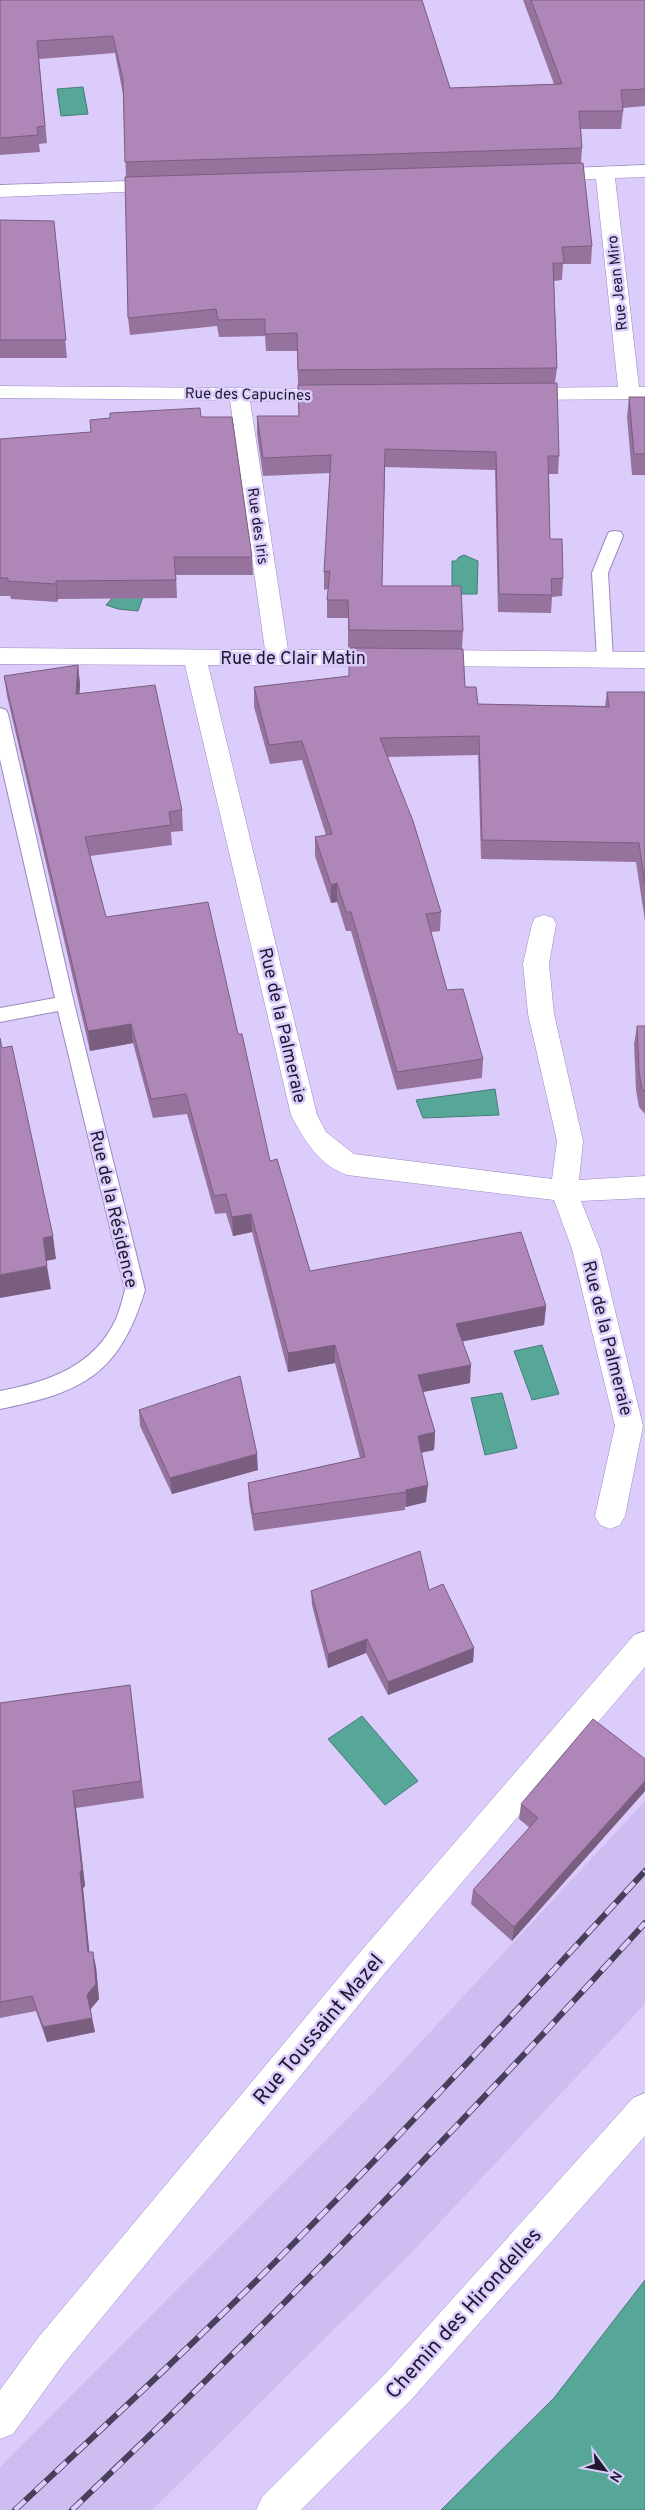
<svg xmlns="http://www.w3.org/2000/svg" width="645" height="2510" viewBox="0 0 645 2510" font-family="Overpass,sans-serif">
	<style>
		.built { fill: #cebdf1 }
		.water { fill: #56a798; stroke: #467c78 }
		.lines { fill: none; stroke-linecap: round; stroke-linejoin: round }
		.service-casing { stroke: #9b88c0; stroke-width: 2 }
		.minor-casing { stroke: #9b88c0; stroke-width: 1 }
		.tertiary-casing { stroke: #9b88c0; stroke-width: 1 }
		.service { fill: #fff; fill-rule: evenodd }
		.minor { fill: #fff; fill-rule: evenodd }
		.tertiary { fill: #fff; fill-rule: evenodd }
		.rail-casing { stroke: #493f5b; stroke-width: 6 }
		.rail { stroke: #dbccfc; stroke-width: 4.5; stroke-dasharray: 14; stroke-linecap: butt }
		.wall { fill: #96739d }
		.shaded-wall { fill: #7a5e80 }
		.building { fill: #ae86b7; stroke: #7a5e80 }
		.labels { text-anchor: middle; stroke-width: 5; stroke-linejoin: round; paint-order: stroke }
		.far-street-label { font-size: 15px; fill: #20182e; stroke: #dbccfc }
		.street-label { font-size: 18px; fill: #20182e; stroke: #dbccfc }
		.near-street-label { font-size: 21px; fill: #20182e; stroke: #dbccfc }
	</style>
	<rect width="100%" height="100%" fill="#dbccfc"/>
	<path class="built" d="M645 1801V2004L412 2252 152 2510H0V2467L378 2088Z"/>
	<path class="water" d="M83 87 88 114 61 116 57 89Z
		M464 555 478 561 477 594H452V561H456L459 557Z
		M145 591 138 611 118 609 106 605 114 596Z
		M495 1089 499 1115 423 1118 416 1100Z
		M542 1345 559 1394 532 1400 514 1351Z
		M502 1393 517 1448 485 1455 471 1398Z
		M362 1716 418 1781 385 1805 328 1739Z
		M645 2280V2510H441L554 2398Z"/>
	<g class="lines">
		<g class="service-casing">
			<path id="service" d="M615 531 621 532 623 536 608 573 613 659 611 663H599L597 659 592 573 607 536 609 532Z
				M0 708 6 710 8 714 74 1003 145 1290C119 1375 83 1392 0 1409V1391C47 1382 94 1367 116 1319 120 1310 122 1300 125 1290L58 1011 0 1022V1008L55 998 0 759Z"/>
		</g>
		<g class="minor-casing">
			<path id="minor" d="M645 165V177L615 178 639 387H645V399L519 400 512 398 509 394 512 390 519 388 618 387 596 179 546 181 539 179 536 175 539 171 546 169Z
				M163 180 170 182 173 186 170 190 0 197V185Z
				M0 386 336 389 343 390 346 395 343 400 336 401H250L288 650H386L394 653 397 658 394 663 386 666 208 665 317 1115 326 1132 354 1154 552 1179 557 1141 528 1014 523 964 532 924 535 918 544 915 553 918 556 924 549 964 554 1014 583 1141 579 1180 645 1176V1198L581 1201 600 1249 643 1426 625 1516 620 1525 610 1529 600 1525 595 1516 615 1426 572 1249 554 1200 347 1175C319 1165 304 1140 291 1115L185 665 0 664V648L265 650 230 400 0 398Z
				M426 650 645 652V668L426 666 418 663 415 658 418 653Z
				M645 1631V1667L385 1973 63 2365 13 2434 0 2439V2390L37 2339 361 1951 634 1635Z"/>
		</g>
		<g class="tertiary-casing">
			<path id="tertiary" d="M645 2093V2136L411 2400 301 2510H256L262 2497 385 2374 633 2098Z"/>
		</g>
		<use href="#service" class="service"/>
		<use href="#minor" class="minor"/>
		<use href="#tertiary" class="tertiary"/>
		<g class="rail-casing">
			<path id="rail" d="M15 2510C108 2423 202 2336 292 2245 413 2123 529 1997 645 1871
				M72 2510C271 2321 461 2126 645 1923"/>
		</g>
		<use href="#rail" class="rail"/>
	</g>
	<path class="wall" d="M0 0 450 88 554 84 523 0H645V106L623 108V111L621 129H581L582 148 581 163 592 246 591 264H563L562 280 554 281 557 368 555 383 559 456 558 474H549L550 539 563 578 562 596 552 597 551 613 498 612 495 470 385 467 382 586 463 631 462 649 348 648V618H327V600L328 589 324 590V572L330 473 263 476 257 434V416H299L297 351H266L265 336 219 337 217 326 130 335 128 318 126 177 123 94 115 53 39 59 47 143 39 144 40 152 0 155Z
		M0 220 54 221 67 358H0Z
		M629 397H645V475H632L627 417Z
		M201 417 252 557 253 575H176L177 598 58 599 57 602 11 599 10 596H0V439L91 432Z
		M78 665 80 685 79 694 182 810 183 831 171 832 172 845 90 856 106 917 238 1034 270 1161 310 1271 546 1306 544 1325 463 1341 470 1383 423 1392 435 1432 434 1450 421 1453 426 1502 405 1507V1510L254 1531 249 1500 248 1483 360 1458 335 1363 288 1372 252 1232 233 1236 226 1213 215 1214 187 1114 153 1118 133 1043 90 1051 7 696 4 676Z
		M254 687H465L478 704 605 706 607 692H645V921L636 862 481 859 478 755 388 757 441 912 440 931 431 932 447 990 483 1059 482 1078 397 1090 351 931H346L337 902 331 903 315 856V837L326 835 302 760 270 764 254 707Z
		M637 1026H645V1114L639 1107 636 1090 634 1044Z
		M139 1410 258 1470 172 1494 140 1426Z
		M429 1590 474 1648 473 1662 388 1695 366 1653 328 1668 312 1605 311 1591Z
		M130 1685 144 1798 76 1808 85 1886 83 1888 89 1952 96 1967 99 1999 90 2010 95 2032 47 2042 36 2011 0 2018V1703Z
		M645 1759V1791L512 1941 471 1904 473 1890 530 1828 519 1819 521 1804Z"/>
	<path class="shaded-wall" d="M56 581 58 599 57 602 56 584Z
		M78 665 80 685 78 715 76 694Z
		M337 883V902L331 903V885Z
		M131 1024 133 1043 90 1051 88 1031Z
		M251 1214 252 1232 233 1236 232 1217Z
		M53 1236 56 1259 46 1261 43 1238Z
		M47 1266 51 1289 0 1298V1275Z
		M546 1306 544 1325 455 1343 456 1324Z
		M335 1345V1363L288 1372V1353Z
		M471 1365 470 1383 417 1393 418 1375Z
		M435 1432 434 1450 417 1453 418 1436Z
		M257 1454 258 1470 172 1494 170 1478Z
		M428 1485 426 1502 406 1507V1490Z
		M367 1639 366 1653 328 1668V1654Z
		M474 1648 473 1662 388 1695V1682Z
		M645 1781V1791L512 1941 514 1927Z
		M73 1791 76 1808 85 1886 83 1888 91 1968 88 1952 80 1872Z
		M93 1952 96 1967 99 1999 90 2010 87 1995Z
		M92 2018 95 2032 47 2042 43 2027Z"/>
	<path class="building" d="M0 0H422L450 88 562 84 531 0H645V89L621 90 623 111H579L582 148 125 162 123 80 113 36 37 41 45 126 37 127 38 135 0 138Z
		M583 163 592 246 562 247 564 263H553L557 368 298 370 297 333 265 334V319L218 320 216 309 128 318 125 177Z
		M0 220 54 221 66 340H0Z
		M557 383 559 456H548L550 539H562L563 578 551 579 552 595 499 594 496 452 385 449 382 586H461L463 631 349 630 348 600H327L330 571 324 572 331 455 263 458 257 416H299L298 385Z
		M629 397H645V454H634Z
		M200 408 201 417H232L252 557H174L176 580 56 581V584L8 581V578H0V439L91 432 90 420 110 418V413Z
		M349 648 463 649 465 687H476L478 704 609 707 607 692H645V884L639 843 482 840 479 736 380 738 413 821 441 912 426 914 447 990 463 989 483 1059 397 1072 351 912H346L337 883 331 885 315 837 332 834 302 741 269 745 254 687 349 676Z
		M78 665 76 694 155 685 182 810 169 812 171 825 85 837 106 917 208 902 238 1034H242L270 1161 277 1159 310 1271 521 1232 546 1306 456 1324 471 1365 418 1375 435 1432 418 1436 428 1485 406 1490V1492L253 1514 248 1483 365 1457 335 1345 288 1353 251 1214 232 1217 226 1194 214 1196 186 1094 151 1099 131 1024 88 1031 4 676Z
		M637 1026H645V1092L642 1089 639 1072Z
		M0 1038 2 1048 12 1046 53 1236 43 1238 47 1266 0 1275Z
		M240 1376 257 1454 170 1478 139 1410Z
		M420 1551 429 1590 443 1584 474 1648 388 1682 367 1639 328 1654 311 1591Z
		M130 1685 141 1781 73 1791 82 1870 80 1872 88 1952H93L96 1984 87 1995 92 2018 43 2027 32 1996 0 2002V1703Z
		M593 1719 645 1759V1781L514 1927 473 1890 538 1818 521 1804Z"/>
	<g class="labels">
		<g class="far-street-label">
			<text transform="translate(617 283) rotate(-96)" y="5">Rue Jean Miro</text>
			<text transform="translate(248 394) rotate(1)" y="5">Rue des Capucines</text>
			<text transform="translate(258 526) rotate(82)" y="5">Rue des Iris</text>
		</g>
		<g class="street-label">
			<text x="293" y="664">Rue de Clair Matin</text>
			<text transform="translate(283 1025) rotate(77)" y="6">Rue de la Palmeraie</text>
			<text transform="translate(114 1209) rotate(77)" y="6">Rue de la Résidence</text>
			<text transform="translate(608 1338) rotate(76)" y="6">Rue de la Palmeraie</text>
		</g>
		<g class="near-street-label">
			<text transform="translate(318 2029) rotate(-50)" y="7">Rue Toussaint Mazel</text>
			<text transform="translate(463 2313) rotate(-48)" y="7">Chemin des Hirondelles</text>
		</g>
	</g>
	<g transform="translate(605 2470) rotate(122)" stroke="#dbccfc" stroke-width="4" paint-order="stroke">
	<path d="M0-4L9 19L0 12L-9 19Z" fill="#20182e"/>
	<text y="-8" font-size="14" font-weight="bold" text-anchor="middle" fill="#20182e">N</text>
	</g>
</svg>
